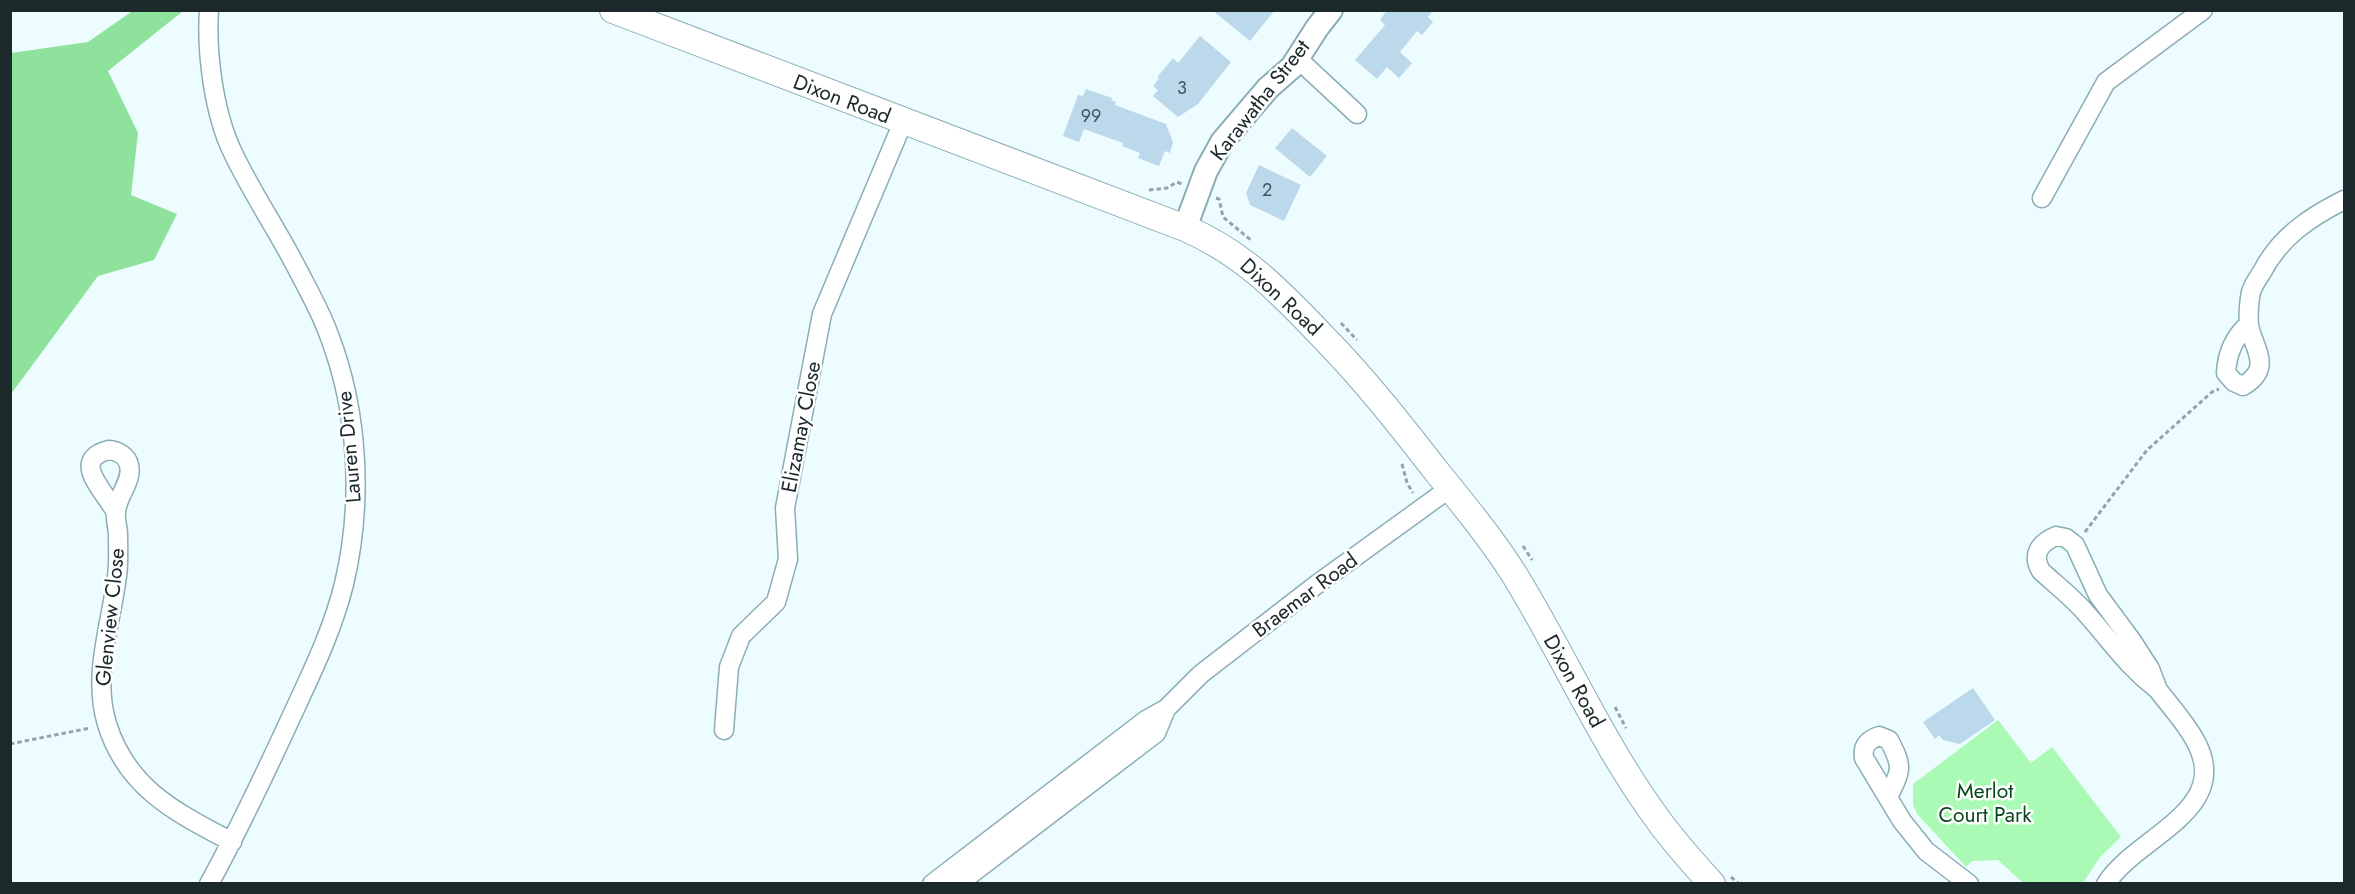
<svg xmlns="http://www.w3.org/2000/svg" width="2355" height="894" viewBox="0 0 2355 894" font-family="Jost,sans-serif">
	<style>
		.green { fill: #aafab5 }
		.forest { fill: #8fe29b }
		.building { fill: #bcd8eb }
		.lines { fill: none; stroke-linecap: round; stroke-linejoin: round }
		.minor-casing { stroke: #8aaeb4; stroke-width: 21 }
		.tertiary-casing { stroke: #8aaeb4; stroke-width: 26 }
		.secondary-casing { stroke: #8aaeb4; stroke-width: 28 }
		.path { stroke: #96a4a7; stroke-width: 3; stroke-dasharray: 4.5 3; stroke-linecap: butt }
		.minor { stroke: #fff; stroke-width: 18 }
		.tertiary { stroke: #fff; stroke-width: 22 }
		.secondary { stroke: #fff; stroke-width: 26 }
		.labels { text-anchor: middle; stroke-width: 5; stroke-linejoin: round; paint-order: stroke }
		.number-label { font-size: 18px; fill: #43555b }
		.street-label { font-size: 21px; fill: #1b292b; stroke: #fff }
		.park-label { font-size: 21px; fill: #07461a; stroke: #fff }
	</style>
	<rect width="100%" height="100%" fill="#edfcff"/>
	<path class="green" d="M1998 720 2031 763 2052 747 2121 837 2100 857 2083 883H2023L1998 860 1972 861 1966 867 1917 814 1913 804V784Z"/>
	<path class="forest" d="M134 10 183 11 108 71 138 133 131 195 177 214 154 260 98 276 11 394V53L88 42Z"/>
	<path class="building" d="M1212 10H1275L1250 41Z
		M1387 10H1434L1428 17 1433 22 1422 35 1417 31 1400 52 1412 63 1399 78 1387 67 1377 79 1355 60 1385 25 1380 20Z
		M1200 36 1231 62 1198 104 1178 117 1153 96 1158 90 1153 86 1159 78 1158 76 1173 58 1178 63Z
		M1086 89 1112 98 1111 100 1116 102 1115 105 1166 124 1173 142 1170 153 1165 151 1159 166 1138 158 1140 153 1122 146 1123 143 1084 129 1079 142 1063 136 1078 95 1083 96Z
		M1292 128 1327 156 1310 177 1275 148Z
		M1259 165 1301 185 1284 221 1250 205 1246 193Z
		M1973 688 1995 720 1960 744 1943 740 1939 735 1935 739 1923 722Z"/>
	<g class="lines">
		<g class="minor-casing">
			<path id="minor" d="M209 10C206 53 214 114 233 153 253 195 280 234 301 276 311 295 322 315 329 335 359 413 363 504 344 584 332 633 309 678 288 724 263 778 238 831 209 884
				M1298 59 1357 114
				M2042 198 2106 82 2203 10
				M2249 324C2234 337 2227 354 2226 373L2234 382 2243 386C2274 368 2253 348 2249 325 2248 316 2249 301 2251 292 2253 285 2258 278 2262 272 2280 237 2310 217 2344 200
				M116 513C107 493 68 460 109 450 118 451 127 456 129 465 133 481 117 496 116 512 115 520 118 528 118 535 118 548 119 563 117 576 111 624 92 676 107 724 127 789 177 813 232 842
				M2056 536 2066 538 2075 545 2098 595 2132 641 2150 669 2158 690C2126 665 2111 641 2085 612 2072 597 2055 584 2041 571 2031 554 2040 543 2056 536Z
				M724 730 729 667 741 636 776 602 788 559 785 508 822 314 903 122
				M1888 797C1902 769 1903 767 1889 740L1879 736C1868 740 1862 746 1864 758L1902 821 1926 851 1969 884
				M932 884 1146 720 1166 709 1201 674 1316 585 1450 488
				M958 884 1156 733 1166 709
				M2106 884C2135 837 2233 811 2196 742 2186 723 2171 707 2158 690"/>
		</g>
		<g class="tertiary-casing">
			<path id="tertiary" d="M1185 228 1206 171 1222 142 1268 88 1292 67 1317 28 1331 10"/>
		</g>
		<g class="secondary-casing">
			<path id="secondary" d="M613 10 1185 228C1245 254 1282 294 1326 340 1366 381 1402 427 1437 472 1464 505 1491 538 1514 574 1564 655 1602 744 1659 821 1675 843 1693 863 1712 884"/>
		</g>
		<path class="path" d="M1149 190 1167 188 1177 182 1182 184
			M1216 198 1219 199 1223 217 1252 241
			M1341 323 1357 340
			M1402 464 1407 483 1413 493
			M2085 532 2147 450 2212 392 2219 389
			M1523 546 1532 560
			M1615 707 1626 728
			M10 744 90 728
			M1731 877 1739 884"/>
		<use href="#minor" class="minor"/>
		<use href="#tertiary" class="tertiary"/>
		<use href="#secondary" class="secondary"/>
	</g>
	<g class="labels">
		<g class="number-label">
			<text x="1182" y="94">3</text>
			<text x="1091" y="122">99</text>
			<text x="1267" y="196">2</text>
		</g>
		<g class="street-label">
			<text transform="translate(842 99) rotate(21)" y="7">Dixon Road</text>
			<text transform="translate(1260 100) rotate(-52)" y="7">Karawatha Street</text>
			<text transform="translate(1281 297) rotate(43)" y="7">Dixon Road</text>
			<text transform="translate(801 427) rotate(-79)" y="7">Elizamay Close</text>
			<text transform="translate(349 447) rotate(-95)" y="7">Lauren Drive</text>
			<text transform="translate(1305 595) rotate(-37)" y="7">Braemar Road</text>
			<text transform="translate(110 617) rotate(-84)" y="7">Glenview Close</text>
			<text transform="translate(1574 681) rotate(61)" y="7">Dixon Road</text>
		</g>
		<g class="park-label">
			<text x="1985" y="798">Merlot<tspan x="1985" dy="24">Court Park</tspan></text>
		</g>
	</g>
	<rect width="2355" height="894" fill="none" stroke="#1b292b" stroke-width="24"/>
</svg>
